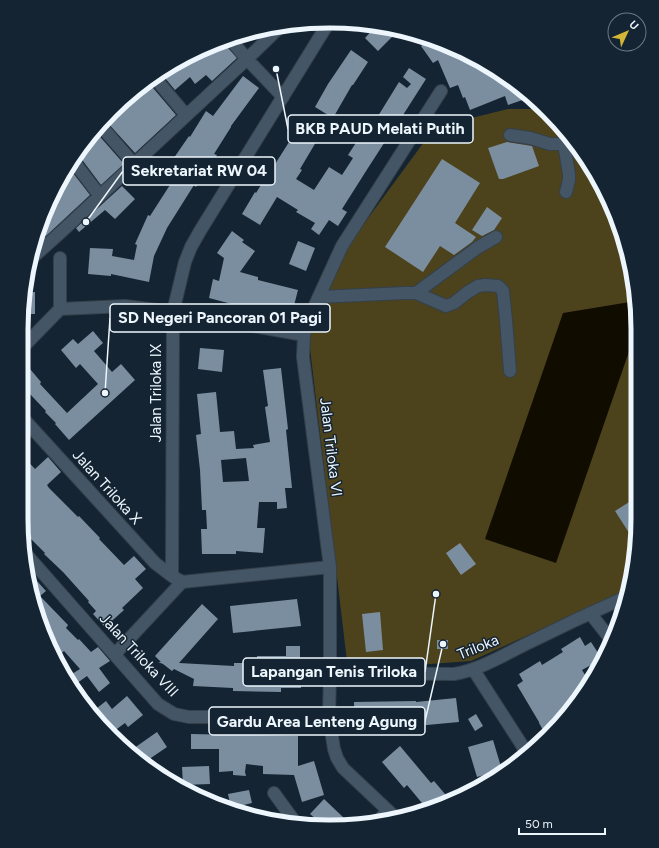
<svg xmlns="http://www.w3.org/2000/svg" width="659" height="848" viewBox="0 0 659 848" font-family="Figtree,sans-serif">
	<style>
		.green { fill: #4c431d }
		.water { fill: #110c00 }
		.building { fill: #7b8e9f; fill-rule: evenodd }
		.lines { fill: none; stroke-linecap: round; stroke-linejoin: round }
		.minor-casing { stroke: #35404b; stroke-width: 14 }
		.minor { stroke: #445565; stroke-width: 12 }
		.labels { text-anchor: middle; stroke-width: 3; stroke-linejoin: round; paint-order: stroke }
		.street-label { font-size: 15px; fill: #edf6fd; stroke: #142432 }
		.rim { fill: none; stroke: #edf6fd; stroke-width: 5 }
		.leader { fill: none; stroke: #edf6fd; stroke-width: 1.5 }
		.callout-dot { fill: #edf6fd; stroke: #142432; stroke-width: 1.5 }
		.callout { fill: #142432; stroke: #edf6fd; stroke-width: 1.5 }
		.callout-label { font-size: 16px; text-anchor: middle; font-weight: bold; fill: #edf6fd }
	</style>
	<rect width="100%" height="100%" fill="#142432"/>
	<path class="green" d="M508 109H544L561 126 597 175 622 231 637 309 632 578 628 591 600 603 471 661 348 670 309 340 338 259 435 127Z"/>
	<path class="water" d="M636 301C638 313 637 325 634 337L556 563 485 539 563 313Z"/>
	<path class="building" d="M376 26 392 29 396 33 378 51 365 38Z
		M430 39 466 53 517 85 531 97 508 105 505 96 470 110 465 97 463 98 458 85 450 88 438 60 433 63 421 46Z
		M222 41 237 58 212 81 206 75 195 84 190 77 175 90 165 78 191 55Z
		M351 50 368 62 353 85H352L333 118 315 107 328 84Z
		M409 68 426 79 389 137H388L368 168 342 209 347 212 338 226 329 220 319 235 311 229 315 223 296 212 298 210 277 197 260 225 242 214 255 192 256 193 264 180H265L303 120 322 132 300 169 302 170 296 179 314 190 329 167 342 175 353 158 348 155 363 132 367 134 399 82 407 88 411 84 403 77Z
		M243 76 259 88 231 126V127L214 154 217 155 196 187 194 185 167 228 154 256 149 282 111 274V276L88 274 90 248 113 249 112 256 134 260 137 245 135 244 148 215 150 216 177 174 167 168 189 136 190 137 206 111 213 116Z
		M148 82 176 115 135 153 105 120 126 98Z
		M95 131 124 164 101 185 80 157 77 155 85 142Z
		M507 142 532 146 539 166 503 179H499L488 148Z
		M442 159 480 183 455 223 476 237 472 242 454 255 440 246 423 272 385 247Z
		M73 173 90 195 46 236 38 229 65 179Z
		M122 186 135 199 115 219 105 210 79 232 76 228Z
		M487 207 502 218 494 230 482 236 472 230Z
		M232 231 244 240 242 242 255 251 240 272 258 277V280L298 290 289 325 251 315 250 318 241 316 243 307 209 298 213 279 219 281 224 258 217 253Z
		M298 241 315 248 306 271 289 264Z
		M35 292V314H22L25 293Z
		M93 331 103 343 94 351 112 372 121 364 135 380 69 440 55 424 56 423 45 412 46 411 29 393 26 397 21 392V377L30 369 41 382 40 384 67 413 98 384 80 364 76 368 61 350 73 339 78 344Z
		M200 348 224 350 222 372 198 369Z
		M281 368 288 429 286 430 292 488H285L287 508 277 509V502H259L257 528H265L263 553 236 551V554H202L201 529H207L206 510H202L200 470 196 435 201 434 197 394 216 392 220 432 234 431 236 449 254 448 253 445 270 442 265 407 268 406 263 370ZM246 458 249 481 223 482 221 460Z
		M21 454 35 469 48 457 61 472 47 485 49 488 78 517 79 516 100 538 99 539 124 565 134 556 146 569 135 579 143 588 122 608 124 610 105 627 93 614 96 611 88 602 89 601 63 572 44 554 45 553 23 531 21 518Z
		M634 499 633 514V539L615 511Z
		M460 543 476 564 461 575 446 553Z
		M36 580 46 591 40 596 68 625 66 628 78 640 79 639 91 652 98 647 110 661 99 668 110 683 99 692 87 676 73 686 67 677 80 669 64 651 56 658 32 599 30 584 31 585Z
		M297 599 301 626 233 633 230 606Z
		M202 604 218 619 179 663 234 666V663H257V656H286V646H300V662H301V688H281V692L233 691V688L193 686 194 679 174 669 172 671 163 664 158 662H161L155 656Z
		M380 612 383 650 366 652 362 614Z
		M580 637 585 646 591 642 602 659 582 670 590 683 586 690 547 737 539 723V722L517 685 523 681 519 674 540 661 542 665 563 652 561 649Z
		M437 640H448V649H437Z
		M127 696 143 715 128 727 125 723 110 734 92 712 106 701 112 709Z
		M456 698 459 722 416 726 417 734 355 735 354 702 416 701V702Z
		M476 714 483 726 475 731 468 719Z
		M157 732 167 747 145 762 130 751Z
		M241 733 258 734V735L298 736V766L314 761 324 795 302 802 294 775 263 774V766L246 764 245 772 246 776 233 775V771L219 772V749H191V734L241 735Z
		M493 740 502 770 477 777 468 747Z
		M400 746 431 783 434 781 450 800 427 809 407 785 404 788 382 762Z
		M209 766 210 784 183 785 182 767Z
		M249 790 252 803 231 808 228 794Z
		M324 799 344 818 337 826 330 827 324 826 310 814Z"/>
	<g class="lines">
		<g class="minor-casing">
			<path id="minor" d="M229 38 247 59 283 97
				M154 77 186 115
				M100 125 134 164
				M510 135 530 138 550 144H564L570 138
				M564 144 569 174V180L566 192
				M74 162 100 196
				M36 236 45 246
				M32 258 60 233 247 59 281 26
				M416 293 446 306 454 303 468 292 478 286 485 285 498 286 503 291 506 320 510 371
				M319 297 404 293H416L477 248 496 237
				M60 309V258
				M22 348 60 309 125 306 173 312 304 335
				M21 416 155 563 172 576
				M26 554 158 704 174 714 189 717H329
				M182 582 330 567
				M590 613 612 641
				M115 654 182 582 172 576 173 312 185 262 191 247 200 231 329 22
				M473 669 527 753
				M330 673 454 674C479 670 502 656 524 645 558 628 592 612 626 597
				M274 793 295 822
				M396 818 343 768 337 758 334 749 329 717 330 673V567L303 357 304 335 310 316 342 246 441 91
				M378 821 388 811"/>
		</g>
		<use href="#minor" class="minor"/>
	</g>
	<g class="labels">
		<g class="street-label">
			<text transform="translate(156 393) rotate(-90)" y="5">Jalan Triloka IX</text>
			<text transform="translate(331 447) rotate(83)" y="5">Jalan Triloka VI</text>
			<text transform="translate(107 487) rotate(48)" y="5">Jalan Triloka X</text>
			<text transform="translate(478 647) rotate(-22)" y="5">Triloka</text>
			<text transform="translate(139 655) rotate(47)" y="5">Jalan Triloka VIII</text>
		</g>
	</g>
	<path d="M0 0H659V848H0ZM329 28H330A301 301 0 0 1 631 329V519A301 301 0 0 1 330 820H329A301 301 0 0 1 28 519V329A301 301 0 0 1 329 28Z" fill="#142432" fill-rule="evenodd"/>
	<path class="rim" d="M329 28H330A301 301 0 0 1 631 329V519A301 301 0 0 1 330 820H329A301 301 0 0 1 28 519V329A301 301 0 0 1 329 28Z"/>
	<path class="leader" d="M276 69L288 129M86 222L123 171M105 393L110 318M436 594L425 672M443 644L425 721"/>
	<g class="callout-dot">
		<circle cx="276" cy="69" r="4"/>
		<circle cx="86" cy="222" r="4"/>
		<circle cx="105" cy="393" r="4"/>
		<circle cx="436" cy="594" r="4"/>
		<circle cx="443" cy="644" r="4"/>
	</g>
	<g class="callout">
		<rect x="288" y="115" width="185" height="28" rx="4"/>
		<rect x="123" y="157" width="152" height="28" rx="4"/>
		<rect x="110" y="304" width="220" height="28" rx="4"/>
		<rect x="243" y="658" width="182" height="28" rx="4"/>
		<rect x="209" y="707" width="216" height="28" rx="4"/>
	</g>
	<g class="callout-label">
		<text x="380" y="134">BKB PAUD Melati Putih</text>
		<text x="199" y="176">Sekretariat RW 04</text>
		<text x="220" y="323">SD Negeri Pancoran 01 Pagi</text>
		<text x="334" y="677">Lapangan Tenis Triloka</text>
		<text x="317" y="727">Gardu Area Lenteng Agung</text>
	</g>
	<g transform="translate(627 32) rotate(46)"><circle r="19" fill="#142432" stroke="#6b7883"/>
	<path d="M0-3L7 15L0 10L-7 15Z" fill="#d3b635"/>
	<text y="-6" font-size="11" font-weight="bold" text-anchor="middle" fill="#edf6fd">U</text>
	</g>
	<path d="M519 828v6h86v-6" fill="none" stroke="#edf6fd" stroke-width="2"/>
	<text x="525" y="828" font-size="12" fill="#edf6fd" stroke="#142432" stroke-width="3" paint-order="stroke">50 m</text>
</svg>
